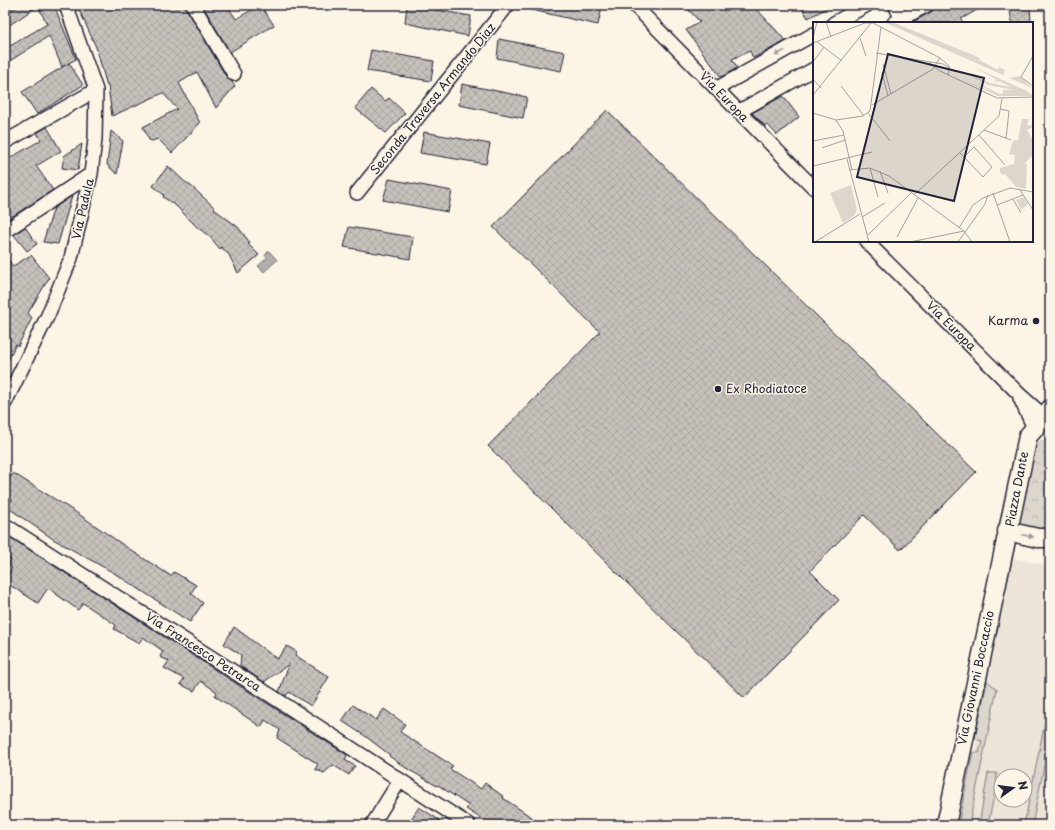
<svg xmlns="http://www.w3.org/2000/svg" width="1055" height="830" viewBox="0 0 1055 830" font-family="'Playpen Sans',sans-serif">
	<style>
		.built { fill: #ece5d8; fill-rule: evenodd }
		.grass { fill: #dcd6cc; stroke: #7f7c84 }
		.park { fill: url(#park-crowns); stroke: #7f7c84 }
		.water { fill: #b2adab; stroke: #78757e }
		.building { fill: url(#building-cross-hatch); stroke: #22223b }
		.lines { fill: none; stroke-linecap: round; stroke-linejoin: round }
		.street-casing { stroke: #22223b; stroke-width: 16 }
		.secondary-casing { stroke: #22223b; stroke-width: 21 }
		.street { stroke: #fcf5e5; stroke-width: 13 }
		.secondary { stroke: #fcf5e5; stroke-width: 18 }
		.oneway { fill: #9a9698 }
		.poi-dot { fill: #22223b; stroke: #fcf5e5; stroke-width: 1.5 }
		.labels { text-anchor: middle; stroke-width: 3; stroke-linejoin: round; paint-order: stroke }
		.street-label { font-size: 12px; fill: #22223b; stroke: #fcf5e5 }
		.poi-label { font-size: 12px; fill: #22223b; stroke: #fcf5e5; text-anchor: end }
		.inset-road { fill: none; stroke: #a5a1a1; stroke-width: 1 }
		.view { fill: #22223b; fill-opacity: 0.15; stroke: #22223b; stroke-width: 2 }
		.inset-edge { fill: none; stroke: #22223b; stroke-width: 2 }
	</style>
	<defs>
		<pattern id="park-crowns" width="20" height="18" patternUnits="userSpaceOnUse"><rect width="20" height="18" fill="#dcd6cc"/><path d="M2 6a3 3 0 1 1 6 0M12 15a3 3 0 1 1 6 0" fill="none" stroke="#bcb7b0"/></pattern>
		<pattern id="building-cross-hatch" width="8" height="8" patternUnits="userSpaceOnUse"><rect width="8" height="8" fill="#c6c1bb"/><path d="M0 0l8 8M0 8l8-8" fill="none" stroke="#aaa6a2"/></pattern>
	</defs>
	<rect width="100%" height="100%" fill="#fcf5e5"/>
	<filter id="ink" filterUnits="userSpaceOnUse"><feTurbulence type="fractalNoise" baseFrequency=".025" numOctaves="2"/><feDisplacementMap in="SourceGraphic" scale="8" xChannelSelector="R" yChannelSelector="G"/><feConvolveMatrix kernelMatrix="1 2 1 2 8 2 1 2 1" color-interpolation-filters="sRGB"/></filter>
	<g filter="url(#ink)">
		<path class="built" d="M1012 558 1050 566V825H958L973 752H974L977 740 975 739ZM1001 776H1025V800H1001Z"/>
		<path class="grass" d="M987 681 997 689 969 825H958L973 752 979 753 982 741 975 739Z
			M1050 697V737L1032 825H1024Z
			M988 773H997L996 786 988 825H979Z"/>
		<path class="park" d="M1050 440V523L1038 530 1021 525 1019 518 1033 450C1037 442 1042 440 1050 440Z"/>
		<path class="water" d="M269 251 277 260 264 272 258 266 267 258 265 255Z"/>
		<path class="building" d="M19 5H54L76 59 69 63 83 85 37 114 22 92 69 63 62 67 49 36 5 64V49L47 24 38 6 5 28V13Z
			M77 5H184L227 78 232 82 235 86 216 108 197 72 179 83 200 123 172 153 158 139 152 141 149 140 143 127 177 109 163 93 112 116 108 86H107L96 47Z
			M209 5H227L236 19 260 5 274 25 230 52 204 8Z
			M407 5 471 16 468 36 405 23Z
			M527 5H596L602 6 598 25 527 9Z
			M684 5H753L786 41 753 58 750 51 732 59 737 68 721 77 686 30 700 22Z
			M800 5H833L808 18Z
			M935 5H986L961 19 963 23H911L931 12Z
			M1009 5H1030L1031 23H1012Z
			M499 39 565 52 561 71 497 58Z
			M371 50 434 61 431 81 367 71Z
			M462 84 527 97 523 118 459 105Z
			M371 89 385 101 389 98 405 113 386 133 355 108Z
			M783 96 799 117 777 135 768 125 765 126 752 113Z
			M607 110 976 472 900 550 864 515 810 571 839 600 744 698 488 446 600 332 493 227Z
			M47 127 61 151 36 166 53 190 5 221V161L41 140 37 133Z
			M111 131 123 141 117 174 107 165Z
			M424 132 490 144 486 164 420 153Z
			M82 144 78 170 62 168 64 156Z
			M168 166 184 181 191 186 215 208 214 209 238 227 250 243 248 244 259 255 238 273 229 255 221 247 220 249 210 237 197 227 175 205 163 197 164 195 153 186Z
			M389 179 452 191 448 212 383 200Z
			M72 196 58 244 43 242 54 208Z
			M25 227 37 244 27 251 14 235Z
			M349 227 413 237 410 259 344 247Z
			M31 255 49 278 28 313 32 318 18 346 16 344 5 366V256L13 266Z
			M13 473 77 513 132 551 171 576 174 572 196 585 191 593 203 603 190 622 114 573 53 539 7 507 12 500 5 494V486Z
			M5 534 347 755 345 760 355 766 349 775 333 765 324 773 315 769 318 764 277 738 280 730 265 720 261 727 215 696 217 692 201 681 194 691 180 684 184 679 164 668 169 661 160 657 163 651 143 637 139 643 114 629 116 625 83 603 78 610 48 588 38 603 5 582V579L12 568 8 564 11 560 5 556Z
			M234 627 277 659 287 646 297 652 295 655 329 677 311 706 289 692 286 696 279 692 289 664 264 682 240 666 241 655 224 644Z
			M353 705 376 720 384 709 405 724 400 732 453 766 450 769 481 789 485 783 504 797 503 798 543 825H491L466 809 469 806 438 785 437 786 406 768 389 756 390 755 365 736 342 721Z
			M419 807 447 825H407Z"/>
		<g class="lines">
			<g class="street-casing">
				<path id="street" d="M193 5 234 74
					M634 5 814 188
					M895 5 902 19
					M834 23 867 5
					M894 23 927 5
					M716 89 814 34
					M738 112 814 69
					M5 142 96 90
					M357 193 508 5
					M5 231 91 174
					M866 241 1019 394 1045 417
					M1020 398 1034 428
					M5 403 48 315 71 258 91 174 95 139 96 90 66 5
					M5 525 270 695 469 825
					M372 825 400 780"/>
			</g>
			<g class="secondary-casing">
				<path id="secondary" d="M1007 531 1038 538H1050
					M946 825 1028 436 1045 417 1050 409"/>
			</g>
			<use href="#street" class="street"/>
			<use href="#secondary" class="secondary"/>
		</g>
		<defs><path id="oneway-solid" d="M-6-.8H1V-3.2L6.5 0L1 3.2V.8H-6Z"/></defs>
		<g class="oneway">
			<use href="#oneway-solid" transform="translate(780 53) rotate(151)"/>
			<use href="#oneway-solid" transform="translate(1028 536) rotate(12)"/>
		</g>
	</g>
	<g class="poi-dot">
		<circle cx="1036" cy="321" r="4"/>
		<circle cx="718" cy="389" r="4"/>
	</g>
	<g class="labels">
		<g class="street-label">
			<text transform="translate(724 97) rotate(46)" y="4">Via Europa</text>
			<text transform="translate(433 99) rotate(-51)" y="4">Seconda Traversa Armando Diaz</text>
			<text transform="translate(83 209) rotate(-77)" y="4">Via Padula</text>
			<text transform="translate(951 326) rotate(45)" y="4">Via Europa</text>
			<text transform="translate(1017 489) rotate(-79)" y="4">Piazza Dante</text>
			<text transform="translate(203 652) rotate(33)" y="4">Via Francesco Petrarca</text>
			<text transform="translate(976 678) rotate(-78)" y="4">Via Giovanni Boccaccio</text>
		</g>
		<g class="poi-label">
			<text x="1028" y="325">Karma</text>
			<text x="726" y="393" text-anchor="start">Ex Rhodiatoce</text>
		</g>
	</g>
	<g transform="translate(813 22)">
		<rect width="220" height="220" fill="#fcf5e5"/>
		<path d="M71 0H74L116 17 156 36 168 39 185 48 186 45 192 48 190 53 197 56 207 54 219 66ZM158 44 214 69 220 74H185L152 59 177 69 165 61 187 72 190 71V68H200L175 63 151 50 177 61 199 65 185 59 182 60 183 57ZM220 96V105L214 108 220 118V133L212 141 214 142 213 167 203 165 192 152 190 153 187 150V146L201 142 202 133 196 132 200 119 205 118 209 97H216L214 103 218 104Z" fill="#dcd6cc"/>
		<path d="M79 0 165 35 168 39 156 36 74 1Z" fill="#dcd6cc"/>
		<path d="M38 163 44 188 41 194 30 201 17 171ZM211 175 215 182 208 188 203 178Z" fill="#dcd6cc"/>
		<path class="inset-road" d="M13 0 18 15M0 16 4 0M47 16 53 34M4 20 29 39M0 21 52 1H60L127 36 136 44 135 53M63 31 130 42 137 46M220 34 208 55 220 64M0 40 11 25M116 40 125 48 184 76 220 75M70 42 78 72M72 50 69 51 75 74M0 57 8 66M28 64 51 94M0 73 58 1M59 83 120 47 127 36M187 87 196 89 193 117M0 91 23 98M55 91 77 119M23 98 50 94 57 89 68 5M23 98 30 109 39 148M171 108 198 118M166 113 192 143M0 119 31 113M9 126 32 118M147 131 151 135 170 155 179 145 161 125 151 135M34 137 56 220M0 144 59 130M57 146 65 175M36 148 57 146 76 154 151 209 159 220M67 149 75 171M207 168 220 188M180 171 197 220M101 173 186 94 189 77M200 177 208 191M184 183 210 173M49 195 72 181M146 206 160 183 170 176 197 166 220 170M55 213 98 171M84 215 105 176M2 220 47 192M97 220 151 209M145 220 172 182 175 173"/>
		<path class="view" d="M75 32 171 56 141 179 44 155Z"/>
		<rect width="220" height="220" class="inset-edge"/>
	</g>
	<rect width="1055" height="830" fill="none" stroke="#fcf5e5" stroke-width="20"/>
	<rect x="10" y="10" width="1035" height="810" fill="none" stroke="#22223b" stroke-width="1.5" filter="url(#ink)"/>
	<g transform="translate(1013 788) rotate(76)"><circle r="19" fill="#fcf5e5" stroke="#a5a1a1"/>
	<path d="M0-3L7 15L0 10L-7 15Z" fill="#22223b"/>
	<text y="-6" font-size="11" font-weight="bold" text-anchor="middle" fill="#22223b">N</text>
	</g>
</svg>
